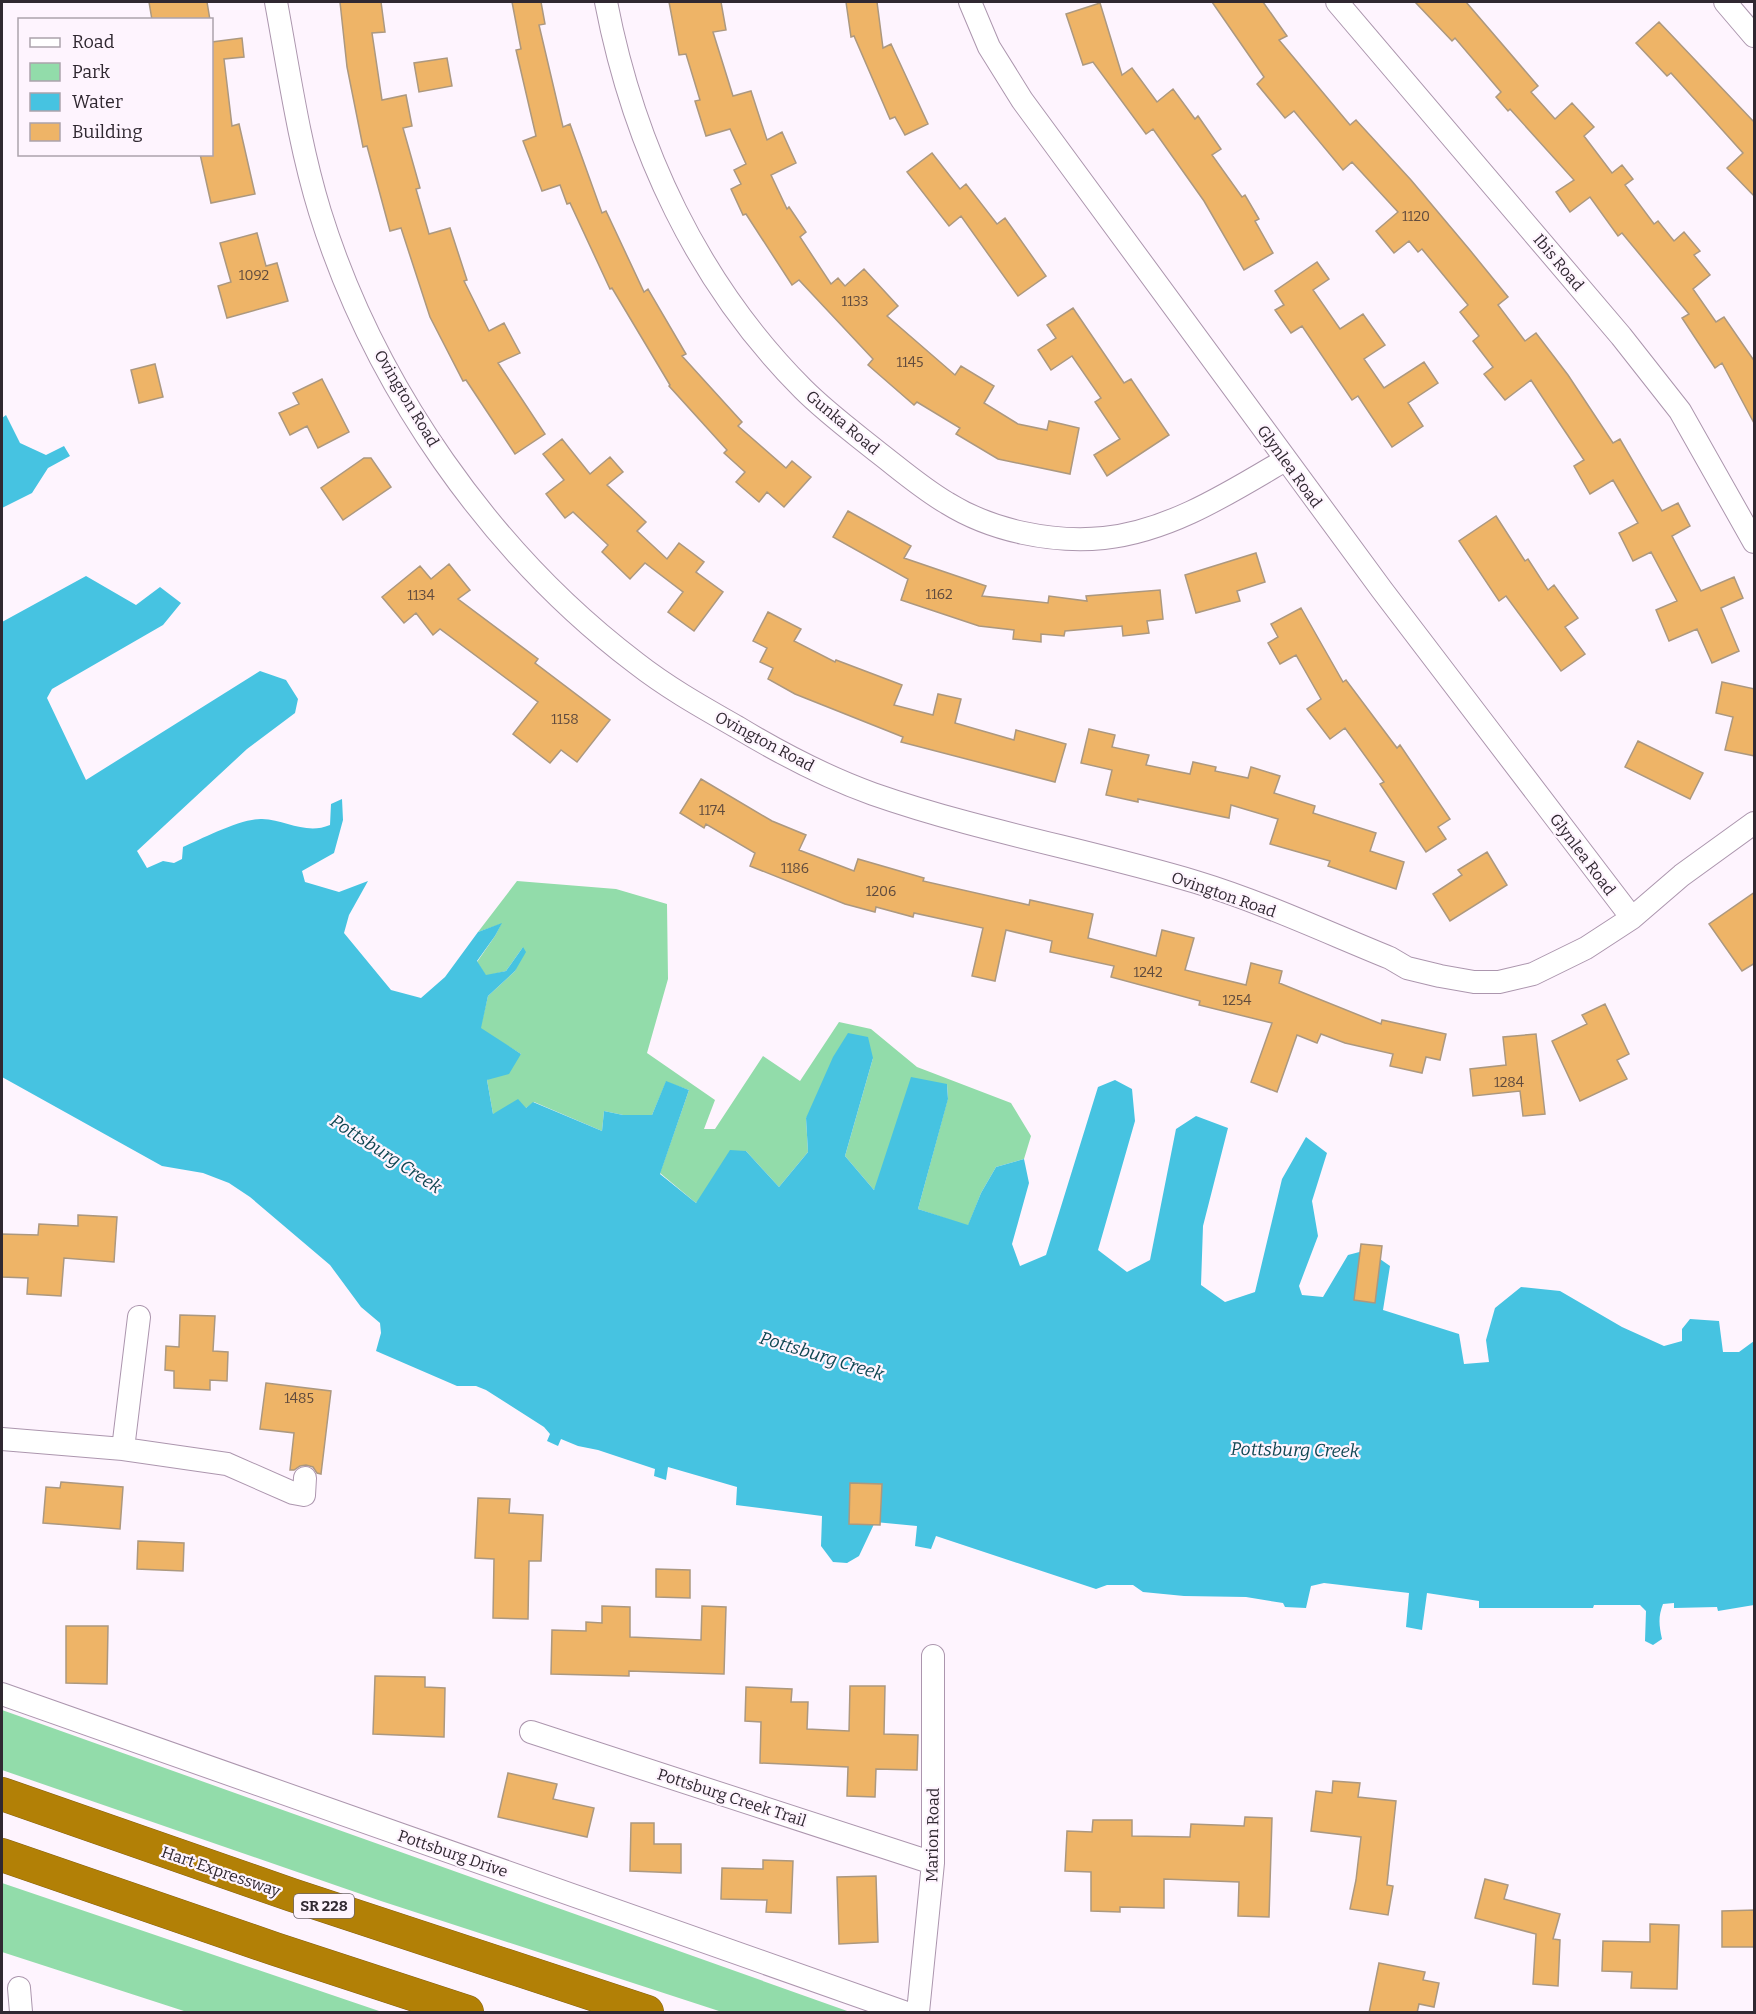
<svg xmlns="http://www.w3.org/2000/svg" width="1756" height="2014" viewBox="0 0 1756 2014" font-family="Bitter,serif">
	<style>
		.green { fill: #92dcaa }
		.water { fill: #46c3e1 }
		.building { fill: #eeb467; stroke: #ac987f; stroke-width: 1.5 }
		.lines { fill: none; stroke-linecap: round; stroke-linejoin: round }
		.minor-casing { stroke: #ac96ae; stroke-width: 24 }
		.motorway-casing { stroke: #846115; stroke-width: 34 }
		.minor { stroke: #fff; stroke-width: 22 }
		.motorway { stroke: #b28006; stroke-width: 33 }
		.labels { text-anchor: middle; stroke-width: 4.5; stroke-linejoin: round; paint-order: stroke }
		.number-label { font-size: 14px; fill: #604b3e }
		.shield { fill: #fef4fe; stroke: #6e656e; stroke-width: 1.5 }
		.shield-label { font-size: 15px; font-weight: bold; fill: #302831 }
		.street-label { font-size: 16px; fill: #302831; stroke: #fef4fe }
		.water-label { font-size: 18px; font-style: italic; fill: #0f4652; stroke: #fef4fe }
	</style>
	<rect width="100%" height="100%" fill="#fef4fe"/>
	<path class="green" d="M517 881 616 889 667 904 668 979 647 1053 715 1100 704 1129H715L763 1056 800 1081 839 1022 871 1029 917 1067 1011 1103 1031 1136 1024 1159 996 1167 981 1193 968 1226 918 1209 948 1098 947 1084 874 1190 845 1156 873 1058 806 1118 808 1152 779 1187 746 1151 696 1203 660 1173 689 1090 666 1082 652 1115H623L604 1111 602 1131 534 1102 526 1108 493 1114 487 1080 521 1054 480 1029 488 996 515 971 523 947 506 971 486 976 477 962 495 936 501 924 478 932Z
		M2 1710 850 2012H722L381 1901 2 1770Z
		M2 1882V1883L382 2012H187L2 1952Z"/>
	<path class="water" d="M6 415 20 443 46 455 64 446 70 456 48 468 32 493 2 508V418Z
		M86 576 136 605 160 587 181 603 163 625 52 689 47 698 86 780 260 671 286 680 298 699 295 713 247 749 137 851 147 868 163 861 174 863 182 859 183 847C201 839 242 818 262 819 286 820 306 835 330 825L331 804 342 799 343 820 334 853 302 871 305 882 339 892 368 881 349 915 344 933 391 990 421 998 445 977 478 932 502 923 495 936 477 961 486 975 506 971 523 947 526 952 515 971 488 996 481 1028 521 1054 509 1074 487 1080 493 1114 518 1099 526 1108 533 1102 602 1131 604 1111 623 1115H652L666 1081 689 1090 660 1174 696 1203 730 1150 746 1151 779 1187 808 1152 806 1118 833 1057 848 1033 868 1037 873 1058 845 1156 874 1190 911 1077 947 1084 948 1099 918 1209 968 1225 981 1193 996 1167 1024 1159 1029 1183 1012 1244 1020 1266 1046 1255 1098 1087 1115 1080 1132 1089 1135 1121 1098 1250 1127 1272 1150 1260 1176 1129 1196 1116 1228 1128 1203 1226 1201 1285 1225 1302 1255 1292 1282 1179 1306 1137 1327 1153 1312 1201 1318 1236 1299 1286 1302 1295 1323 1297 1348 1255 1367 1250 1390 1266 1383 1310 1459 1334 1464 1364 1489 1362 1486 1340 1495 1308 1521 1287 1560 1291 1622 1327 1664 1346 1682 1341V1329L1690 1319 1719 1321 1723 1352H1739L1754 1341V1605L1718 1611 1717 1607 1674 1608V1603L1663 1604C1658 1617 1659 1625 1662 1639L1653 1645 1645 1641 1646 1611 1640 1605H1594L1593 1608H1479V1601L1427 1593 1422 1630 1406 1627 1409 1593 1324 1583 1311 1586 1306 1608 1285 1607 1283 1603 1246 1597 1184 1596 1143 1592 1133 1585H1107L1096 1589 936 1536 931 1549 915 1546 917 1526 875 1522 859 1556 847 1563 833 1562 821 1546 822 1516 736 1505 737 1487 668 1467 666 1480 654 1476 655 1469 598 1450 578 1446 561 1439 558 1446 547 1441 550 1434 544 1427 486 1390 476 1386H457L376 1351 381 1333 380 1323 361 1307 330 1265 250 1197 229 1183 203 1173 162 1166 2 1077V622Z"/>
	<path class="building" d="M149 2H207L210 20H152Z
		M340 2H381L385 32 372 33 382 100 406 95 412 126 403 128 420 188 416 189 429 234 450 228 467 280 464 281 489 331 504 323 520 353 498 363 545 434 515 454 466 380 463 381 430 317 401 228 390 231 367 146 363 147 347 67Z
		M512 2H541L545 24 539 25 563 127 570 124 602 213 606 211 644 292 648 289 686 354 682 356 742 422 738 426 786 468 792 461 811 477 784 507 767 492 759 502 736 482 745 472 724 453 727 450 669 386 670 385 612 288 610 289 570 203 567 204 560 185 542 191 523 141 536 136 516 50 521 49Z
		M669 2H721L726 30 713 32 733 96 751 91 767 140 782 132 796 163 771 175 787 209 789 207 806 232 800 237 831 284 838 278 845 286 864 269 898 306 887 316 955 375 961 366 994 386 984 403 1018 424 1047 430 1049 421 1079 428 1070 474 998 459 956 434 960 428 917 402 914 405 868 365 873 359 799 280 792 285 746 214 743 215 731 189 741 184 734 170 746 164 730 129 706 136 695 101 700 100 686 54 679 55Z
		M846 2H877L883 48 891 44 928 124 905 135 895 117 890 119 854 36 851 37Z
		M1212 2H1263L1287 36 1279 40 1350 125 1356 120 1411 180 1469 249 1508 297 1498 305 1525 341 1536 333 1568 375 1613 443 1620 439 1662 511 1678 503 1690 526 1672 536 1701 591 1734 577 1743 598 1721 608 1739 651 1712 663 1697 629 1669 641 1656 610 1677 601 1651 552 1633 561 1619 533 1638 523 1613 480 1590 494 1574 466 1584 460 1531 380 1505 400 1484 374 1493 367 1473 341 1479 336 1460 312 1468 305 1422 249 1418 252 1409 241 1394 253 1376 231 1398 212 1352 162 1343 170 1294 111 1285 118 1257 84 1264 77Z
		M1415 2H1466L1538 86 1531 92 1555 119 1572 103 1594 127 1584 136 1612 173 1622 165 1633 179 1625 185 1654 224 1658 221 1674 241 1684 232 1700 251 1694 255 1710 275 1693 289 1716 322 1724 317 1755 362V425L1722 363 1715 368 1682 318 1689 314 1622 233 1618 236 1590 197 1570 212 1556 192 1574 180 1510 109 1508 111 1496 97 1501 92 1455 38 1452 41Z
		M1100 3 1122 75 1132 68 1157 102 1173 89 1195 119 1198 116 1221 149 1212 155 1242 197 1245 195 1259 219 1255 221 1273 253 1244 270 1204 201 1153 129 1146 134 1093 62 1083 65 1066 14Z
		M1659 22 1755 123V197L1727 168 1743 153 1671 73 1667 76 1636 43Z
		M242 38 244 57 224 59 232 126 239 124 255 194 211 203 200 154H212V42Z
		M447 58 452 86 419 92 414 63Z
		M932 153 960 189 966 184 997 224 1005 218 1046 276 1018 296 961 216 949 226 907 172Z
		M257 233 266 266 277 263 288 301 227 318 218 286 231 282 220 243Z
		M1317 262 1329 279 1313 290 1340 329 1363 314 1385 345 1364 359 1384 388 1424 362 1438 383 1408 403 1423 426 1392 447 1358 396 1352 400 1302 326 1291 333 1275 310 1284 305 1275 291Z
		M1073 308 1124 383 1131 379 1169 435 1107 476 1094 455 1120 439 1095 402 1101 398 1072 356 1051 370 1038 350 1056 338 1047 325Z
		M155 364 163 397 139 403 131 370Z
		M322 379 349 432 318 448 307 426 290 435 279 413 299 404 293 393Z
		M562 439 590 474 610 457 623 472 607 485 646 522 637 531 667 559 679 543 704 562 696 572 723 592 694 631 668 612 683 592 645 563 630 579 602 552 608 545 573 512 565 518 546 494 564 480 543 454Z
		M364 458H371L391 487 343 520 321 488Z
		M848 511 911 546 904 558 986 586 982 596 1048 603 1049 596 1087 601 1086 596 1160 590 1163 619 1147 621 1149 633 1123 636 1122 626 1065 631 1064 636 1041 634V642L1013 639 1014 630 979 626 901 600 908 579 833 537Z
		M1496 516 1525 561 1528 559 1548 590 1554 585 1578 618 1565 627 1585 654 1561 671 1506 596 1499 601 1459 541Z
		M1256 553 1265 582 1237 591 1240 601 1196 613 1185 575Z
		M449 564 470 590 458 599 538 659 535 663 610 720 577 762 561 750 550 763 513 734 538 702 440 629 433 635 416 613 404 623 382 597 420 566 431 579Z
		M1301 608 1343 682 1346 680 1397 748 1400 745 1450 819 1438 827 1446 839 1426 852 1380 784 1384 782 1345 728 1330 739 1307 709 1321 699 1296 655 1280 664 1268 643 1278 637 1271 624Z
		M768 612 801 629 794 641 835 662 836 660 902 685 894 705 933 715 938 694 961 699 955 723 1014 740 1016 730 1066 744 1055 782 901 742 903 737 795 694 768 679 773 668 760 662 767 648 753 641Z
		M1722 682 1755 689V756L1725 750 1733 717 1716 713Z
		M1089 729 1115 735 1112 747 1149 755 1146 765 1190 774 1193 762 1216 767 1215 771 1248 778 1251 767 1280 776 1274 793 1315 806 1313 813 1376 833 1370 851 1404 862 1396 889 1328 866 1330 861 1270 844 1278 819 1231 805 1229 818 1138 799V802L1106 795 1112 770 1081 763Z
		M1638 741 1703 773 1690 799 1625 767Z
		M701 779 772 821 806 835 799 850 854 871 858 859 924 878 923 881 1029 905 1030 900 1093 914 1088 938 1156 956 1162 930 1194 938 1185 970 1246 985 1251 963 1282 971 1279 983 1381 1024 1382 1020 1446 1034 1440 1060 1426 1057 1422 1073 1390 1066 1393 1054 1345 1043 1321 1034 1317 1043 1297 1035 1277 1092 1251 1082 1272 1023 1199 1005 1200 1001 1111 977 1114 966 1050 952 1052 941 1006 930 995 981 972 976 983 928 914 913 913 917 876 907 875 912 845 904 750 866 755 853 706 824 704 828 680 813Z
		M1487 852 1507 885 1450 921 1433 894 1462 875 1458 870Z
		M1755 892V963L1742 971 1709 924Z
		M1605 1004 1629 1054 1617 1060 1627 1079 1580 1101 1552 1041 1587 1024 1582 1015Z
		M1536 1034 1545 1114 1523 1116 1520 1091 1473 1096 1470 1069 1506 1065 1503 1037Z
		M78 1215 117 1217 114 1262 64 1258 61 1296 27 1294 28 1278 2 1277V1234L38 1235 39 1224 78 1226Z
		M1361 1244 1382 1246 1375 1303 1354 1300Z
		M180 1315 215 1316 213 1351 228 1352 227 1381 210 1380V1390L174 1388V1371L165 1370 166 1346 179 1347Z
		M266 1383 331 1391 321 1474 317 1473 313 1467 306 1465 300 1466 294 1470H290L294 1433 260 1429Z
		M61 1482 123 1487 120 1529 43 1523 46 1487 60 1488Z
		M850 1483 882 1484 880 1525 849 1524Z
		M478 1498 510 1499 509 1513 543 1515 541 1561H529L528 1619 493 1618 494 1559 475 1558Z
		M138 1541 184 1543 183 1571 137 1569Z
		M656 1569 690 1570V1598L656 1597Z
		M602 1606 630 1607V1637L701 1640 702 1606 726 1607 724 1674 629 1671V1676L551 1674 552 1630 586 1631V1622L602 1623Z
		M66 1626H108L107 1684 66 1683Z
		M375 1676 425 1677V1687L445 1688 444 1737 373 1734Z
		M850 1686H885L884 1734 918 1735 917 1770 876 1769 875 1797 847 1796 848 1767 760 1763 761 1722 745 1721 746 1687 792 1689 791 1702H808L807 1729 849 1731Z
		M508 1773 557 1784 553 1799 594 1808 587 1837 498 1817Z
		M1333 1781 1360 1783 1358 1797 1396 1801 1387 1885 1393 1886 1388 1915 1350 1909 1356 1880 1361 1837 1311 1831 1316 1791 1332 1793Z
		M1245 1817 1272 1818 1269 1917 1238 1916 1239 1882 1164 1879V1908L1120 1907V1912L1091 1911V1872L1065 1871 1067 1831 1092 1832 1093 1820H1132V1836L1190 1837 1191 1824 1244 1826Z
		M631 1823H654V1844H681V1873L630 1871Z
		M763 1860 793 1861 791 1913 766 1912 767 1900 721 1899 722 1868 763 1869Z
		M876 1876 878 1942 839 1944 837 1877Z
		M1485 1879 1508 1885 1504 1899 1560 1914 1553 1939 1560 1940 1558 1986 1533 1984 1536 1934 1475 1918Z
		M1755 1910V1947H1722V1911Z
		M1650 1924 1679 1925 1677 1989 1631 1988 1632 1972 1602 1971 1603 1941 1650 1942Z
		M1379 1963 1425 1972 1423 1980 1439 1983 1434 2007 1419 2004 1417 2013H1369Z"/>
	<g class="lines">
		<g class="minor-casing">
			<path id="minor" d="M276 2C289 72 299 144 320 212 374 386 491 553 636 663 668 688 702 707 737 727 780 753 826 777 873 794 979 831 1089 850 1196 882 1262 902 1326 932 1390 958L1407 968 1440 976 1474 982H1499L1533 974 1586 948 1632 918 1682 875 1754 823
				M606 2C634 147 698 284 803 389 827 413 853 432 879 453 901 470 923 489 947 503 992 531 1052 543 1104 538 1170 531 1229 493 1285 460
				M970 2 989 47 1022 100 1382 590 1632 918
				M1337 2 1621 336 1680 411 1754 542
				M1725 2 1754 36
				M2 1439 123 1449 227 1464 293 1493 304 1495 305 1478
				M123 1449 139 1317
				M2 1694 904 2012
				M531 1732 933 1863
				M19 1988 21 2012
				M918 2012 933 1863V1656"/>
		</g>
		<g class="motorway-casing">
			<path id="motorway" d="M2 1794 292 1895 647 2012
				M2 1855 275 1949 467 2012"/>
		</g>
		<use href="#minor" class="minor"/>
		<use href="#motorway" class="motorway"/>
	</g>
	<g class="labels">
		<g class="number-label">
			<text x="1416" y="221">1120</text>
			<text x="254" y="280">1092</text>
			<text x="855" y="306">1133</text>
			<text x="910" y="367">1145</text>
			<text x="939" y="599">1162</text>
			<text x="421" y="600">1134</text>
			<text x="565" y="724">1158</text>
			<text x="712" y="815">1174</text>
			<text x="795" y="873">1186</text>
			<text x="881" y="896">1206</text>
			<text x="1148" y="977">1242</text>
			<text x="1237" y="1005">1254</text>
			<text x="1509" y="1087">1284</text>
			<text x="299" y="1403">1485</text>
		</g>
		<rect class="shield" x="294" y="1894" width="60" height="24" rx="4.5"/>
		<g class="shield-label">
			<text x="324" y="1911">SR 228</text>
		</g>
		<g class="street-label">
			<text transform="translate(1559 262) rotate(50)" y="6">Ibis Road</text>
			<text transform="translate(407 398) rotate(59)" y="6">Ovington Road</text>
			<text transform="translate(843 422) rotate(40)" y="6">Gunka Road</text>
			<text transform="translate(1290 466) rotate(54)" y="6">Glynlea Road</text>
			<text transform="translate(765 741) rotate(28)" y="6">Ovington Road</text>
			<text transform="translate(1583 854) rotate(53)" y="6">Glynlea Road</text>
			<text transform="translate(1224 894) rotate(19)" y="6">Ovington Road</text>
			<text transform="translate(732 1797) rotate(18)" y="6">Pottsburg Creek Trail</text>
			<text transform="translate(932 1835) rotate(-89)" y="6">Marion Road</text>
			<text transform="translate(453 1853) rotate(19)" y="6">Pottsburg Drive</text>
			<text transform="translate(221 1871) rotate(19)" y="6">Hart Expressway</text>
		</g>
		<g class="water-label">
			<text transform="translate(386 1154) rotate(33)" y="6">Pottsburg Creek</text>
			<text transform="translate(822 1356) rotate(17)" y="6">Pottsburg Creek</text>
			<text transform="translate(1295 1450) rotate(1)" y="6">Pottsburg Creek</text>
		</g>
	</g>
	<rect width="1756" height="2014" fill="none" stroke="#302831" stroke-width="6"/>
	<rect x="18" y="18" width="195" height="138" fill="#fef4fe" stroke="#aca2ac" stroke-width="1.5"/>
	<rect x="30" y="38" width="30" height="9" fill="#ffffff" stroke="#aca2ac" stroke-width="1.5"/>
	<text x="72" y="48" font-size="18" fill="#302831">Road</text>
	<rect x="30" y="63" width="30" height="18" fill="#92dcaa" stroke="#aca2ac" stroke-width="1.5"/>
	<text x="72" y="78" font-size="18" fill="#302831">Park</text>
	<rect x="30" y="93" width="30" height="18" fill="#46c3e1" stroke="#aca2ac" stroke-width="1.5"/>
	<text x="72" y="108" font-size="18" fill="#302831">Water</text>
	<rect x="30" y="123" width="30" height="18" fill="#eeb467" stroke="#aca2ac" stroke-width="1.5"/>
	<text x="72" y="138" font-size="18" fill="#302831">Building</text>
</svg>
